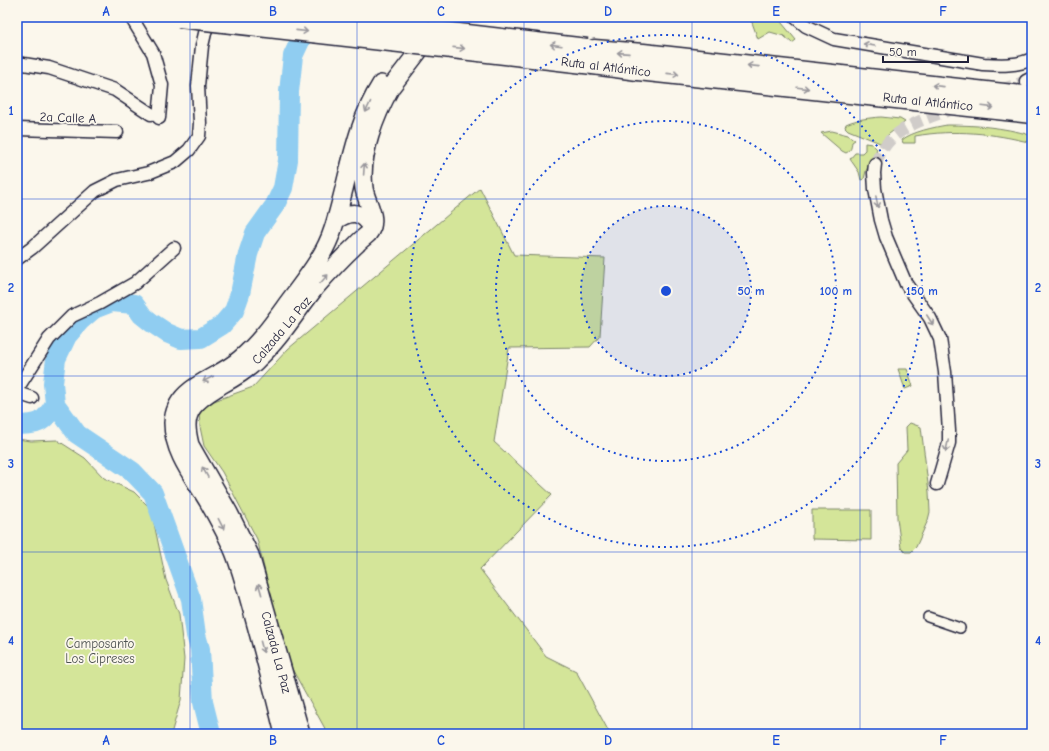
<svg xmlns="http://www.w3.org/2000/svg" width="1049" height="751" viewBox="0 0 1049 751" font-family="'Comic Neue',sans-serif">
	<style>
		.green { fill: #d4e599; stroke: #7b846a }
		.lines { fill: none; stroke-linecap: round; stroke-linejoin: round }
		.river { stroke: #90cdf1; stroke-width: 20 }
		.minor-tunnel { stroke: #d0ccc9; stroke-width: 12; stroke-dasharray: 12 6; stroke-linecap: butt }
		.pedestrian-casing { stroke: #22223b; stroke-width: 12 }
		.minor-casing { stroke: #22223b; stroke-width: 15 }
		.secondary-casing { stroke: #22223b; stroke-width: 20 }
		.trunk-casing { stroke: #22223b; stroke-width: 23 }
		.pedestrian { stroke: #fbf7ec; stroke-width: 9 }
		.minor { stroke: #fbf7ec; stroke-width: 12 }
		.secondary { stroke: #fbf7ec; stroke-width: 17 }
		.trunk { stroke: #fbf7ec; stroke-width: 20 }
		.trunk-bridge-casing { stroke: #22223b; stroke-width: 23; stroke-linecap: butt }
		.trunk-bridge { stroke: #fbf7ec; stroke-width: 20 }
		.oneway { stroke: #99979c }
		.grid { fill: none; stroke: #1d4ed8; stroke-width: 1; stroke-opacity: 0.55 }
		.ring { fill: none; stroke: #1d4ed8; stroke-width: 2; stroke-dasharray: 2 4 }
		.labels { text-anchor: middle; stroke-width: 3.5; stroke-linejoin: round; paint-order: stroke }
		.street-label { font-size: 13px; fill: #22223b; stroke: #fbf7ec }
		.park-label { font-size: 13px; fill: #4e5352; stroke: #fbf7ec }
		.centre { fill: #1d4ed8; stroke: #fbf7ec; stroke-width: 2 }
		.ring-label { font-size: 12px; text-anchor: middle; font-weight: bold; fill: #1d4ed8; stroke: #fbf7ec; stroke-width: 3.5; stroke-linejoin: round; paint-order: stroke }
		.neatline { fill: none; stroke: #1d4ed8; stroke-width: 1.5 }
		.grid-label { font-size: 13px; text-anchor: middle; font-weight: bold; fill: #1d4ed8 }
	</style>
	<rect width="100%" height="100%" fill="#fbf7ec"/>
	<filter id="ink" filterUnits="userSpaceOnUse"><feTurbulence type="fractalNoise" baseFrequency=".025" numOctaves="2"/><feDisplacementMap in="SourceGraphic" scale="8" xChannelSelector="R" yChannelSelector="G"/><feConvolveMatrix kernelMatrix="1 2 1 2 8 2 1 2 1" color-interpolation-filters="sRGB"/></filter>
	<g filter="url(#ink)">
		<path class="green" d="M750 17H777L796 40 792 43 784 36 770 32 758 39Z
			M881 117 900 119 905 122 889 134 880 143 848 130 845 127 846 124C857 119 869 118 881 117Z
			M947 125C975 125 1003 127 1030 135L1032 136V154L1030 152 1032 143C993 133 955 129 915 136V143H903L902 140C911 132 935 127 947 125Z
			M832 131 848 135 855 140 852 142C851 147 852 150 846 153L842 151 821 133Z
			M865 143 872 144 877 149 866 171 864 179 861 180 859 172 850 159 855 153H862L865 150Z
			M480 188 514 255 605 258 600 336 590 347 509 348 494 442 552 495 480 569 546 656 576 671 609 732V734H328L286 658 257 539 222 472 204 446 200 427 199 412 214 401 253 387 288 349Z
			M898 369H907L913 386 905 389Z
			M910 423 921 427 929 492 930 512 928 520 916 547 911 552H905L901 548 897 518 896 463 907 450 906 427Z
			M17 439 31 441 57 440 85 458 104 478 134 492 151 509 166 580 179 614 184 659 181 700 171 734H17Z
			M812 510H871V540L812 539Z"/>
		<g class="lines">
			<path class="river" d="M17 425C39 424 43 424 55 404
				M211 734 203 702 200 649 196 635 191 599 153 493 132 471 77 434 55 404 53 383 56 359 67 336 80 321 94 309 112 302 134 304 142 315 152 323 167 333 181 339 201 338 222 325 234 311 240 294 248 254 255 233 275 205 283 188 288 160 289 92 293 56 308 24 315 18"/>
			<path class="minor-tunnel" d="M1001 90 1026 81
				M875 164C879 155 884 146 890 140 907 123 934 116 955 108"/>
			<g class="pedestrian-casing">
				<path id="pedestrian" d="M928 617 960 628"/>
			</g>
			<g class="minor-casing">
				<path id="minor" d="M131 17 153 53 162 85 159 118
					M795 17 806 26 834 39 983 64C1000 65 1017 66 1032 59
					M17 63 49 68 115 90 151 114
					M1026 81 1032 78
					M17 129 117 132
					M875 164 874 173 875 189 881 220 886 237 906 284 930 318 940 339 945 372 949 431V443L937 484
					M17 259 32 248 95 191 117 180 148 173 175 162 189 150 199 136 200 123 198 86 202 46 206 29 214 17
					M17 389 49 339 72 316 100 303 135 283 174 248
					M17 393 32 398"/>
			</g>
			<g class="secondary-casing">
				<path id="secondary" d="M336 220C352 210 361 211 372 227
					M284 734C275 698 266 661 256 625 250 603 244 579 236 557 229 538 219 521 209 503 195 479 173 453 173 423 175 385 217 380 240 359 257 345 271 326 284 308 302 283 324 258 333 229 349 180 353 128 381 84
					M301 734 250 555 229 513 190 445C187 432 184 419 193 407 200 397 210 392 221 385 234 378 248 370 258 359 280 339 296 312 315 288 328 273 342 258 357 244 360 240 365 237 368 234 380 219 366 203 364 188 359 155 376 114 391 87L445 17"/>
			</g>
			<g class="trunk-casing">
				<path id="trunk" d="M594 50 643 54 1032 97
					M593 64 638 70 1032 113"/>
			</g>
			<use href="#pedestrian" class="pedestrian"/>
			<use href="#minor" class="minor"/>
			<use href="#secondary" class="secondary"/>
			<use href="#trunk" class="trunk"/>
			<g class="trunk-bridge-casing">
				<path id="trunk-bridge" d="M179 17 593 64
					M314 17 587 49"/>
			</g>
			<use href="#trunk-bridge" class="trunk-bridge"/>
		</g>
		<defs><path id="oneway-shaft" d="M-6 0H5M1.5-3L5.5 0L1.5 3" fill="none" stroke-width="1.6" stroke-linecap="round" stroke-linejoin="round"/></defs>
		<g class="oneway">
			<use href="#oneway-shaft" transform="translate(302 31) rotate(6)"/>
			<use href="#oneway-shaft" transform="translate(556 45) rotate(-173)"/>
			<use href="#oneway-shaft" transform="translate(869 45) rotate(-170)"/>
			<use href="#oneway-shaft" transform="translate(459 48) rotate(6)"/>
			<use href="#oneway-shaft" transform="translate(623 53) rotate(-176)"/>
			<use href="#oneway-shaft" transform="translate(753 66) rotate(-174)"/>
			<use href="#oneway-shaft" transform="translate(673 74) rotate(6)"/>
			<use href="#oneway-shaft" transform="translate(938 86) rotate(-174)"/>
			<use href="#oneway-shaft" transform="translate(803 88) rotate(7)"/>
			<use href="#oneway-shaft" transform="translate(368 107) rotate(115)"/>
			<use href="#oneway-shaft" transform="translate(988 107) rotate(7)"/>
			<use href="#oneway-shaft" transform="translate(364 169) rotate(-86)"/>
			<use href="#oneway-shaft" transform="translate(877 202) rotate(79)"/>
			<use href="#oneway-shaft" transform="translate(324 279) rotate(-48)"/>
			<use href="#oneway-shaft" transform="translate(930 320) rotate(57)"/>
			<use href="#oneway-shaft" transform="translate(208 379) rotate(153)"/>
			<use href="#oneway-shaft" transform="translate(947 446) rotate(102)"/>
			<use href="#oneway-shaft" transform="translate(205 472) rotate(-119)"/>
			<use href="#oneway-shaft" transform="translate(221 524) rotate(63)"/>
			<use href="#oneway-shaft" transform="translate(260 589) rotate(-106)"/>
			<use href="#oneway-shaft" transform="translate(262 647) rotate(75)"/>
		</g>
	</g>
	<path class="grid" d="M190 17V734M357 17V734M524 17V734M692 17V734M860 17V734M17 199H1032M17 376H1032M17 552H1032"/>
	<circle cx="666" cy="291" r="85" fill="#1d4ed8" fill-opacity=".12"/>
	<g class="ring">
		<circle cx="666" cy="291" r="85"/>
		<circle cx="666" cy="291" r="170"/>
		<circle cx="666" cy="291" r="256"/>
	</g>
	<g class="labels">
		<g class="street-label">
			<text transform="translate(606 66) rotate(7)" y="5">Ruta al Atlántico</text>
			<text transform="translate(928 101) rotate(6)" y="5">Ruta al Atlántico</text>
			<text transform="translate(68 117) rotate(2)" y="5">2a Calle A</text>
			<text transform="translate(281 330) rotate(-50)" y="5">Calzada La Paz</text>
			<text transform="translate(277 652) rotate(75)" y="5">Calzada La Paz</text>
		</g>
		<g class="park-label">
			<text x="100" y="648">Camposanto<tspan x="100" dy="15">Los Cipreses</tspan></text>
		</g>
	</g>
	<circle cx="666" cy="291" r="6" class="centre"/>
	<g class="ring-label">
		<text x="751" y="295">50 m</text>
		<text x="836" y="295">100 m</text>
		<text x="922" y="295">150 m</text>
	</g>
	<rect width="1049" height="751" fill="none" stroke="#fbf7ec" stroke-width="44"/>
	<path d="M883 56v6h85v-6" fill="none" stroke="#22223b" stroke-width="2"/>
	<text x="889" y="56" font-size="12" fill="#22223b" stroke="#fbf7ec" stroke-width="3" paint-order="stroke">50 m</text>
	<rect x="22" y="22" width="1005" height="707" class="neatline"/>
	<g class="grid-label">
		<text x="106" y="16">A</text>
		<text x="273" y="16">B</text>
		<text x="441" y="16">C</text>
		<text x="608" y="16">D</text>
		<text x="776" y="16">E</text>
		<text x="943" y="16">F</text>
		<text x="11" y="115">1</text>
		<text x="1038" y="115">1</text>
		<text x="11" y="292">2</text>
		<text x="1038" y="292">2</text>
		<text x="11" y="468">3</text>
		<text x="1038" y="468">3</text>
		<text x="11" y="645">4</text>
		<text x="1038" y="645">4</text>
		<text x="106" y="745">A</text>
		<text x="273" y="745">B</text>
		<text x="441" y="745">C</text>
		<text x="608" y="745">D</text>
		<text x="776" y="745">E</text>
		<text x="943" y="745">F</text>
	</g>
</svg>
